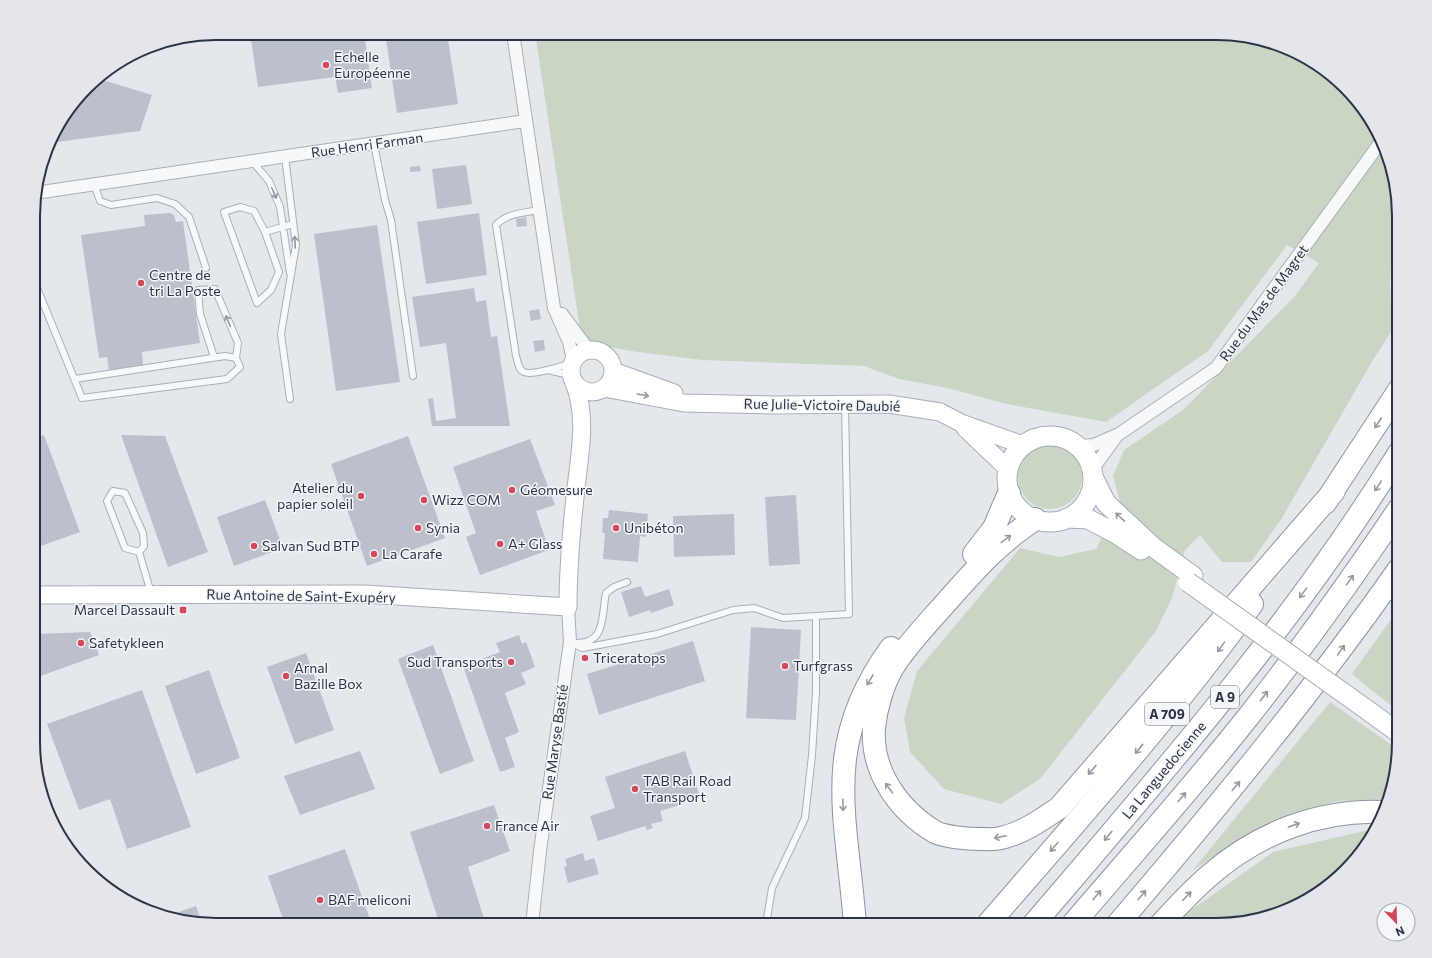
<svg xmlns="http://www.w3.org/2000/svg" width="1432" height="958" viewBox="0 0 1432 958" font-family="Commissioner,sans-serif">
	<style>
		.green { fill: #c9d6c5 }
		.building { fill: #bbc0ca }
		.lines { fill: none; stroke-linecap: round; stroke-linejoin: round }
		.lane-casing { stroke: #a9aeb7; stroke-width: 8 }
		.street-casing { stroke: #a9aeb7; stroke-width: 14 }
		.secondary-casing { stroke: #a9aeb7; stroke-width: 19 }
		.primary-casing { stroke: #a3abb8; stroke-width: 21 }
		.highway-casing { stroke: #8b94a3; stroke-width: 24 }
		.lane { stroke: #f7f8fa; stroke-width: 6 }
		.street { stroke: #f7f8fa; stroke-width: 12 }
		.secondary { stroke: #fff; stroke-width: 17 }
		.primary { stroke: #fff; stroke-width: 19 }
		.highway { stroke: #fff; stroke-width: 22 }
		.primary-bridge-casing { stroke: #a3abb8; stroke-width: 21; stroke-linecap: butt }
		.primary-bridge { stroke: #fff; stroke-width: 19 }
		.oneway { stroke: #9196a0 }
		.oneway2 { stroke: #959aa2 }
		.poi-dot { fill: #d1495b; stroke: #f4f6f9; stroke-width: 1.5 }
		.labels { text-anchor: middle; stroke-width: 3; stroke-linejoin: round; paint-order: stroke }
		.shield { fill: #f4f6f9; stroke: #676e7b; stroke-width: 1 }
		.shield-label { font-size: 13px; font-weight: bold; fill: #2b3445 }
		.poi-label { font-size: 14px; fill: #2b3445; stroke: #f4f6f9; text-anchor: start }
		.street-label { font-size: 14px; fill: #2b3445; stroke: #f4f6f9 }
		.rim { fill: none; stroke: #2b3445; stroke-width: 2 }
	</style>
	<rect width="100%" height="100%" fill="#e4e7ec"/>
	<path class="green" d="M535 33H1217L1275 43 1318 64 1375 125 1399 204V220L1392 245 1390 285 1392 330 1370 365 1282 518 1251 562H1222L1200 535 1185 550 1172 598 1156 631 1040 779 1001 804 944 789 910 752 904 718 917 671 1020 548 1059 557 1096 549 1120 501 1113 476 1124 450 1183 410 1295 296 1319 263 1287 245 1208 351 1106 422 1007 404 947 388 899 379 864 366 702 360 631 351 582 342Z
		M1018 477a32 32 0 1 1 64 0a32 32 0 1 1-64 0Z
		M1399 608V712L1352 674Z
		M1330 702 1399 750 1390 799 1339 801 1295 812 1232 844 1192 871Z
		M1364 831 1374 832 1368 844 1307 901 1228 925H1170L1273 852Z"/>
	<path class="building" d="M250 33H344L345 38 353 37 352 33H364L372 88 338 93 335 77 258 87Z
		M428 33H447L458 104 397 113 386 39Z
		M96 78 152 95 140 131 49 143 52 135Z
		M466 165 472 204 437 209 432 169Z
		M420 166 421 171 410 172V167Z
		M170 213 174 215 176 222 183 221 200 343 142 352 143 365 109 370 107 357 99 358 81 235 145 226 144 215Z
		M479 213 487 275 426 284 417 222Z
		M526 217 527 226 517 227 516 219Z
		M377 225 400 382 336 391 314 234Z
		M474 288 476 302 486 300 491 337 497 336 510 426H432L428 399 433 398 436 421 456 418 446 343 420 347 412 297Z
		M539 309 541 319 531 321 529 311Z
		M544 340 545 350 535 352 533 341Z
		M44 435 80 532 35 548V438Z
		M121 435 165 436 208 552 168 567Z
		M408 436 445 538 367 566 331 464Z
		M530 439 555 505 536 511 549 550 480 575 466 537 476 533 453 467Z
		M796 495 800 564 769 566 765 497Z
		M265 500 283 548 234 566 217 517Z
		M609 510 648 514 646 537 640 536 638 562 603 559 605 533H602L603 518H608Z
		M734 514 735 555 674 557 673 516Z
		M641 586 645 597 669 589 674 605 651 613 650 610 629 617 621 592Z
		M751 627 801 630 796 720 746 718Z
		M90 632 99 655 35 678V634Z
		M519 635 522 644 526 642 535 667 521 673 526 684 505 693 519 732 505 738 515 767 500 772 463 666 500 652 496 643Z
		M693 641 705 681 599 715 587 674Z
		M433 645 474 761 440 774 398 659Z
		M306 653 334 730 295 744 267 667Z
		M209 670 240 758 196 774 165 686Z
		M142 690 191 827 127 849 110 799 79 810 47 724Z
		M360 751 375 789 300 815 284 776Z
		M685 751 699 794 679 801 680 805 660 811 663 821 651 824 653 828 647 830 645 826 598 841 590 816 615 808 605 777Z
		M35 760 56 815 52 817 35 766Z
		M494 805 510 851 468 867 486 925H440L410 832Z
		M345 849 372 925H285L268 876Z
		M583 853 585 861 594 858 599 874 568 883 564 867 567 866 565 859Z
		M196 906 202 923 165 917Z"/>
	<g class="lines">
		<g class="lane-casing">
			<path id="lane" d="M374 144 385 200 391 220 413 376
				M285 157 296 245 281 334 290 399
				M252 161 269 181 280 207 290 273
				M94 184 100 201 111 205 157 198 175 204 189 217 206 268
				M240 207 254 211 265 232 279 272 271 290 257 303 224 212Z
				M539 210C524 213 507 213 496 225L516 356C518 361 518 370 524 372 531 376 564 366 572 362
				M265 232 293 224
				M35 283 82 398 227 379 240 367 236 358 225 356 75 379
				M214 357 200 314 198 290 215 289 238 343 236 358
				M547 370C557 373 561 371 571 377
				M139 552 125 548 107 501 113 491 125 493 143 533 144 546 139 552 151 593
				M570 642 582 648 599 645 657 634 733 610 754 608 783 618 849 614 845 405
				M573 643C607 645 601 617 606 593L614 587 627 582
				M766 925 772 888 805 818 812 755 816 692V616"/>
		</g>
		<g class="street-casing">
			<path id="street" d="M513 33 554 308 569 342 573 360
				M35 193 525 121
				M562 314 588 349
				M1078 446 1094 445 1119 434 1216 368 1380 143
				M1092 470 1116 437
				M532 925 540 851 570 642 568 607"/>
		</g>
		<g class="secondary-casing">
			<path id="secondary" d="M571 371a21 21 0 1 1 42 0a21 21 0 1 1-42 0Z
				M613 371 674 393
				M604 388 684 403 775 405 889 404 940 412 961 423 1023 445
				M965 428 1008 469
				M35 595 365 594 568 607C568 571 571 534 575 498 578 461 589 419 574 383"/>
		</g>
		<g class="primary-casing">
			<path id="primary" d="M1007 479a43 43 0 1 1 86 0a43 43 0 1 1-86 0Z
				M1093 477 1106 503 1153 547 1193 576
				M1067 518 1088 519 1115 533 1141 550
				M1363 707 1399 733"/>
		</g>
		<g class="highway-casing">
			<path id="highway" d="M1325 503 1399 390
				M1035 519C996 545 974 571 943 606 926 625 907 645 893 667 883 684 876 708 874 728 871 771 898 810 935 832 945 837 968 839 980 839 986 839 994 840 1001 838 1023 833 1041 820 1059 808L1334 491
				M974 554 994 528 1009 493
				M855 925C847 816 820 746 891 648
				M987 925C1078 820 1171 716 1252 604
				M1033 925C1162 774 1294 623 1399 453
				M1072 925C1131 856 1192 788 1248 717 1301 650 1351 580 1399 509
				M1117 925C1216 809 1311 694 1399 569
				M1160 925C1176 908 1192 890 1210 875 1258 833 1320 809 1384 812"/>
		</g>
		<use href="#lane" class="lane"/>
		<use href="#street" class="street"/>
		<use href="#secondary" class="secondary"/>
		<use href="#primary" class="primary"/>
		<use href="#highway" class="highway"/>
		<g class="primary-bridge-casing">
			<path id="primary-bridge" d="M1188 582 1363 707"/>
		</g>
		<use href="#primary-bridge" class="primary-bridge"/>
	</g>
	<defs><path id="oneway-shaft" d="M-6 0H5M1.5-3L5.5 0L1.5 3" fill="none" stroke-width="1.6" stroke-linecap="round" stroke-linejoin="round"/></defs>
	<g class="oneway">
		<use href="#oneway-shaft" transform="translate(274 193) rotate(67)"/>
		<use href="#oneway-shaft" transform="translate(295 242) rotate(-93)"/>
		<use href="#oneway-shaft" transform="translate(228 321) rotate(-113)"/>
	</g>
	<g class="oneway2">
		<use href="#oneway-shaft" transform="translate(643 395) rotate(10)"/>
		<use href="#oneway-shaft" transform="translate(1378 423) rotate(123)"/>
		<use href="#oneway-shaft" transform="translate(1378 486) rotate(124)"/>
		<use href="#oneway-shaft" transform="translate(1120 517) rotate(-136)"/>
		<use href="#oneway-shaft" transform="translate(1006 539) rotate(-38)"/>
		<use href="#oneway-shaft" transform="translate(1350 580) rotate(-54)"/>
		<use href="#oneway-shaft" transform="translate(1303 593) rotate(126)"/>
		<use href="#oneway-shaft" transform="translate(1221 647) rotate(126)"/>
		<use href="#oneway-shaft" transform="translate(1341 650) rotate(-54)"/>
		<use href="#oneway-shaft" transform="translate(870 680) rotate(120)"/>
		<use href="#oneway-shaft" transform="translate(1264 696) rotate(-53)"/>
		<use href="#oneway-shaft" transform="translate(1139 749) rotate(129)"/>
		<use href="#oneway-shaft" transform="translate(1092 770) rotate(131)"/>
		<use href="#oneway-shaft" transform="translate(1236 786) rotate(-50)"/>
		<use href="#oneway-shaft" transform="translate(889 788) rotate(-126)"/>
		<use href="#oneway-shaft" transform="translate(1182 797) rotate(-50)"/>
		<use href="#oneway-shaft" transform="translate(843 805) rotate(88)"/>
		<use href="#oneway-shaft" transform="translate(1294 825) rotate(-19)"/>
		<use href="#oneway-shaft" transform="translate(1108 836) rotate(130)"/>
		<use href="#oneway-shaft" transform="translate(1000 837) rotate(169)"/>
		<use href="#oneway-shaft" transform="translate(1054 847) rotate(131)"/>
		<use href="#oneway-shaft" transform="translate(1097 895) rotate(-49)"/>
		<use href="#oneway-shaft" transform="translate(1142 895) rotate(-49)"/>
		<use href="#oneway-shaft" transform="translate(1187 896) rotate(-46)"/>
	</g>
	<g class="poi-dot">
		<circle cx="326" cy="65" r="4"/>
		<circle cx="141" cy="283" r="4"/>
		<circle cx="512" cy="490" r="4"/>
		<circle cx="361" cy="496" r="4"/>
		<circle cx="424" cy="500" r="4"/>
		<circle cx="418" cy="528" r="4"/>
		<circle cx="616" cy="528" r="4"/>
		<circle cx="500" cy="544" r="4"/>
		<circle cx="254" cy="546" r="4"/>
		<circle cx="374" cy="554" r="4"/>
		<rect x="179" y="606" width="8" height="8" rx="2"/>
		<circle cx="81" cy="643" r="4"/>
		<circle cx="585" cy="658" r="4"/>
		<circle cx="511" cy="662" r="4"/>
		<circle cx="785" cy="666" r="4"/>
		<circle cx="286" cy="676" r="4"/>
		<circle cx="635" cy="789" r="4"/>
		<circle cx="487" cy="826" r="4"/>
		<circle cx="320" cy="900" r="4"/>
	</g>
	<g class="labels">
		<g class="shield">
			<rect x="1211" y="686" width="28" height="22" rx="3"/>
			<rect x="1145" y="703" width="44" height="22" rx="3"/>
		</g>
		<g class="shield-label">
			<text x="1225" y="702">A 9</text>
			<text x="1167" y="719">A 709</text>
		</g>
		<g class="poi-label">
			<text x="334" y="62">Echelle<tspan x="334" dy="16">Européenne</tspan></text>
			<text x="149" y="280">Centre de<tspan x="149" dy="16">tri La Poste</tspan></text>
			<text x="353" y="493" text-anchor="end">Atelier du<tspan x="353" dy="16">papier soleil</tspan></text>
			<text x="520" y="495">Géomesure</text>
			<text x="432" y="505">Wizz COM</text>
			<text x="426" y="533">Synia</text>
			<text x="624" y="533">Unibéton</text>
			<text x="508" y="549">A+ Glass</text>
			<text x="262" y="551">Salvan Sud BTP</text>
			<text x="382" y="559">La Carafe</text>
			<text x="175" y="615" text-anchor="end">Marcel Dassault</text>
			<text x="89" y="648">Safetykleen</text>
			<text x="593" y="663">Triceratops</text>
			<text x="503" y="667" text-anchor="end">Sud Transports</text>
			<text x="793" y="671">Turfgrass</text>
			<text x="294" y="673">Arnal<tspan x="294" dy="16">Bazille Box</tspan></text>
			<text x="643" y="786">TAB Rail Road<tspan x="643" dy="16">Transport</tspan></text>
			<text x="495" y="831">France Air</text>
			<text x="328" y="905">BAF meliconi</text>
		</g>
		<g class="street-label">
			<text transform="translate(367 145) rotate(-8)" y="5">Rue Henri Farman</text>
			<text transform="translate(1264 303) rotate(-54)" y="5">Rue du Mas de Magret</text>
			<text transform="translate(822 405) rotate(1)" y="5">Rue Julie-Victoire Daubié</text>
			<text transform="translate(301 596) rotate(1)" y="5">Rue Antoine de Saint-Exupéry</text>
			<text transform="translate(555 742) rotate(-82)" y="5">Rue Maryse Bastié</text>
			<text transform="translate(1164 770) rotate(-50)" y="5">La Languedocienne</text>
		</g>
	</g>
	<path d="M0 0H1432V958H0ZM216 40H1216A176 176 0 0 1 1392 216V742A176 176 0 0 1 1216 918H216A176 176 0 0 1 40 742V216A176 176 0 0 1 216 40Z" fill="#e4e6eb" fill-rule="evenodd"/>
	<path class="rim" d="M216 40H1216A176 176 0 0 1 1392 216V742A176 176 0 0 1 1216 918H216A176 176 0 0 1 40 742V216A176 176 0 0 1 216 40Z"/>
	<g transform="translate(1396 922) rotate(157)"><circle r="19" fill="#f4f6f9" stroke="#a4a8b1"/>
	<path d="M0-3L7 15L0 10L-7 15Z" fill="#d1495b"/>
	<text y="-6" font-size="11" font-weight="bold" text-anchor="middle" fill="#2b3445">N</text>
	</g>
</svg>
